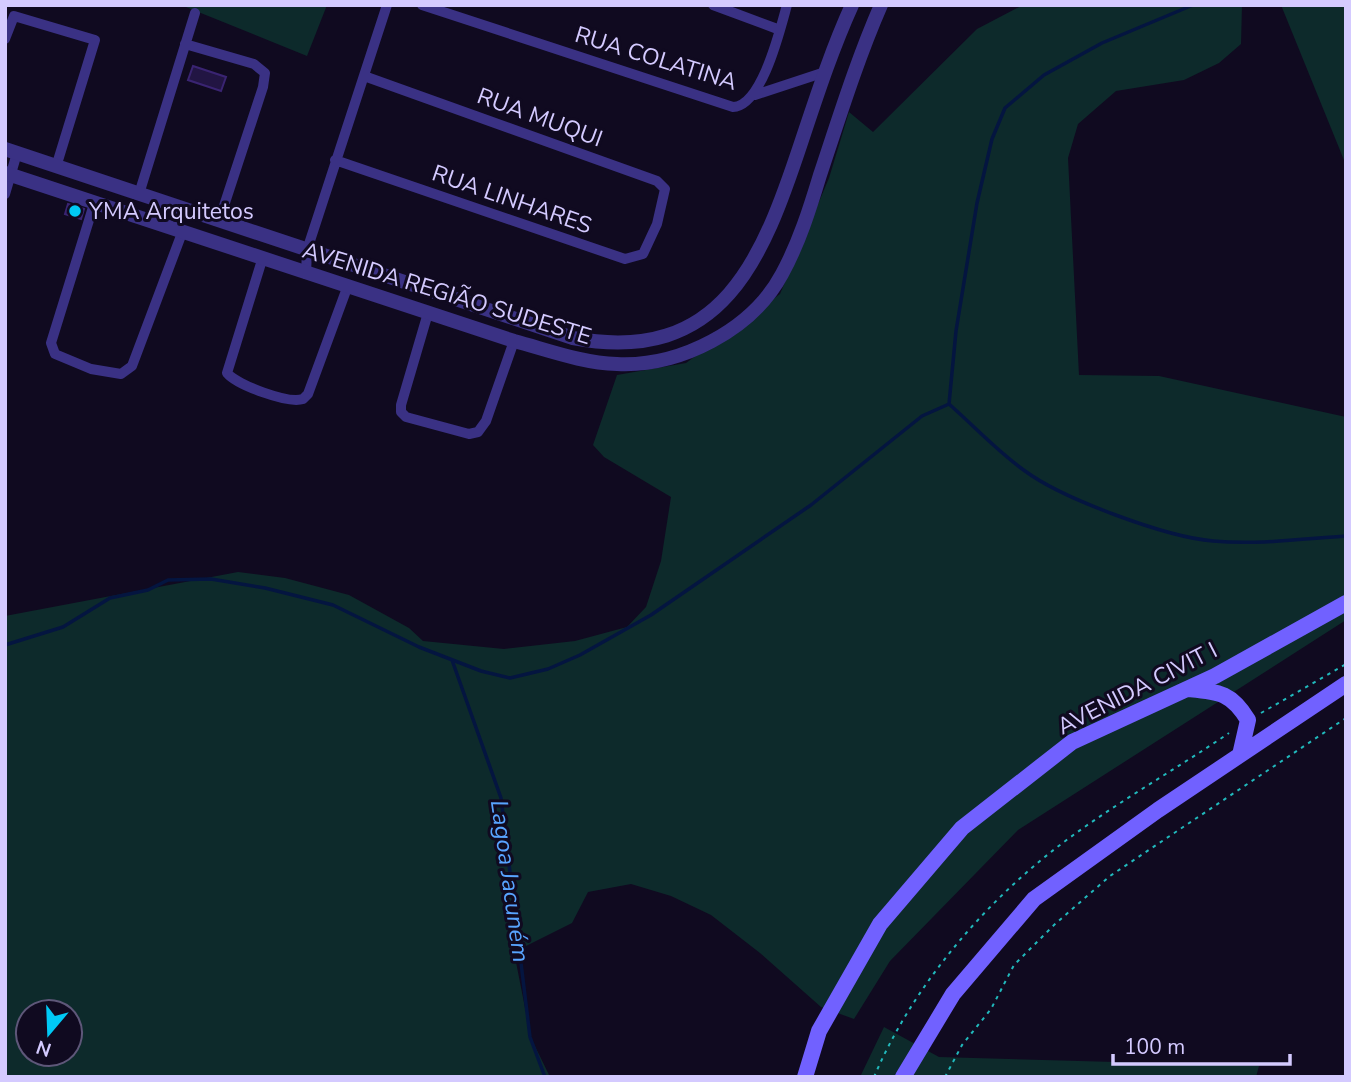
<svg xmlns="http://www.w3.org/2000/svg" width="1351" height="1082" viewBox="0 0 1351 1082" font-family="'Nunito Sans',sans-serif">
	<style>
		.green { fill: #0d2a2b; fill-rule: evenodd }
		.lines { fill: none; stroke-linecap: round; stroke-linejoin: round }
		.stream { stroke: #041540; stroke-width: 3.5 }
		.building { fill: #221543; stroke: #3a2472; stroke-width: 2 }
		.path { stroke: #21b9bc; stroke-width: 2; stroke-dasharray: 3.5 5; stroke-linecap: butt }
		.minor { stroke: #3a3184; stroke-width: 10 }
		.tertiary { stroke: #3a3184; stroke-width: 14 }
		.secondary { stroke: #7161ff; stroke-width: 16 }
		.poi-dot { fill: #00c9f5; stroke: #100a20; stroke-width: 2.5 }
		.labels { text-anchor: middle; stroke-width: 6; stroke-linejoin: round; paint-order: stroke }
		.street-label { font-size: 23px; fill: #d4caff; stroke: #100a20 }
		.poi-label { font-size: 23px; fill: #d4caff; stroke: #100a20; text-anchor: start }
		.water-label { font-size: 24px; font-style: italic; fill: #58a4ff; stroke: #100a20 }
	</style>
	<rect width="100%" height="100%" fill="#100a20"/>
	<path class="green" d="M181 5H327L307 56Z
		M1023 5H1242L1241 44 1219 63 1184 80 1116 91 1078 124 1068 158 1079 375 1159 376 1346 417V620L1018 830 890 961 854 1019 821 1007 760 953 711 915 671 896 631 884 588 892 572 923 514 952 531 1038 550 1077H5V616L238 572 285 578 349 595 409 628 423 641 504 649 575 641 627 627 646 607 661 561 671 497 604 457 593 445 617 375 686 363 780 294 829 178 849 112 873 132 977 29ZM28 1012H70V1054H28Z
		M1281 5H1346V165Z
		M884 1027 939 1057 1259 1066 1256 1077H860Z"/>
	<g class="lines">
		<path class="stream" d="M949 404 956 331 977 203 992 139 1005 108 1044 75 1102 43 1193 5
			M949 404C974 426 998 452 1025 471 1063 499 1166 537 1213 541 1257 545 1302 539 1346 536
			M5 645 63 627 110 598 148 590 168 580 211 579 265 588 333 605 419 647 481 671 510 678 548 669 580 655 651 615 811 505 922 416 949 404
			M452 660 501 798 530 1037 545 1077"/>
	</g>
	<path class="building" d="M193 66 226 77 221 91 188 80Z
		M68 204 84 209 81 219 65 214Z"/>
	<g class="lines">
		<path class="path" d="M1261 713 1346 664
			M874 1077C911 990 978 910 1051 852 1105 809 1172 772 1229 733
			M945 1077 962 1045 991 1009 1014 965 1054 925 1110 876 1346 718"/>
		<path class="minor" d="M422 5 733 107C762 106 780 30 787 5
			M713 5 780 30
			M5 39 14 16 95 40 56 167
			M185 44 254 64 265 73 263 87 219 221
			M755 95 825 72
			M335 160 625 259 643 254 657 224 665 189 657 181 364 76
			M5 194 17 153
			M139 194 195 13
			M94 204 51 343 55 354 91 369 121 374 132 366 182 233
			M262 260 227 373C237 385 288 404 303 399L308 394 347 288
			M306 274 307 250 387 5
			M428 313 401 405V412L406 417 469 434 478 432 486 421 514 341"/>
		<path class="tertiary" d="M5 149 573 338C723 366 763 258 802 140 817 95 832 49 852 5
			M5 173 514 341C548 350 582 363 617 364 680 367 752 330 782 274 799 243 810 208 820 175 839 118 857 60 881 5"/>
		<path class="secondary" d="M1187 689C1219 692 1231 692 1248 720L1240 755
			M805 1077 819 1031 880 924 962 828 1072 742 1215 676 1346 603
			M903 1077 953 994 1034 899 1158 810 1346 684"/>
	</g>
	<circle class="poi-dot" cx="75" cy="211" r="7"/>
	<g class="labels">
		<g class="street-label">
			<text transform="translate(656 58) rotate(17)" y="8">RUA COLATINA</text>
			<text transform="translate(540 117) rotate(20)" y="8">RUA MUQUI</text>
			<text transform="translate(512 199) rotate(19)" y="8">RUA LINHARES</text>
			<text transform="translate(447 293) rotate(17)" y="8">AVENIDA REGIÃO SUDESTE</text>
			<text transform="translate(1137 688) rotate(-27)" y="8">AVENIDA CIVIT I</text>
		</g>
		<g class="poi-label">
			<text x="89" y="219">YMA Arquitetos</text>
		</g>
		<g class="water-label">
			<text transform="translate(510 881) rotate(82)" y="8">Lagoa Jacuném</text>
		</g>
	</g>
	<rect width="1351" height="1082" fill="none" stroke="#d4caff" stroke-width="14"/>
	<g transform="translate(49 1033) rotate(199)"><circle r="33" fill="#100a20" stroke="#5e5779" stroke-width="2"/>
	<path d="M0-5L12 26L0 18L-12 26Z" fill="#00c9f5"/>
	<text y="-10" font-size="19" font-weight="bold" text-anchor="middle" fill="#d4caff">N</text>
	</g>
	<path d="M1113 1054v10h177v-10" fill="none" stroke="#d4caff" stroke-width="3.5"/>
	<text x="1124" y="1054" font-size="21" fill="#d4caff" stroke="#100a20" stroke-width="5" paint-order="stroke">100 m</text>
</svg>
